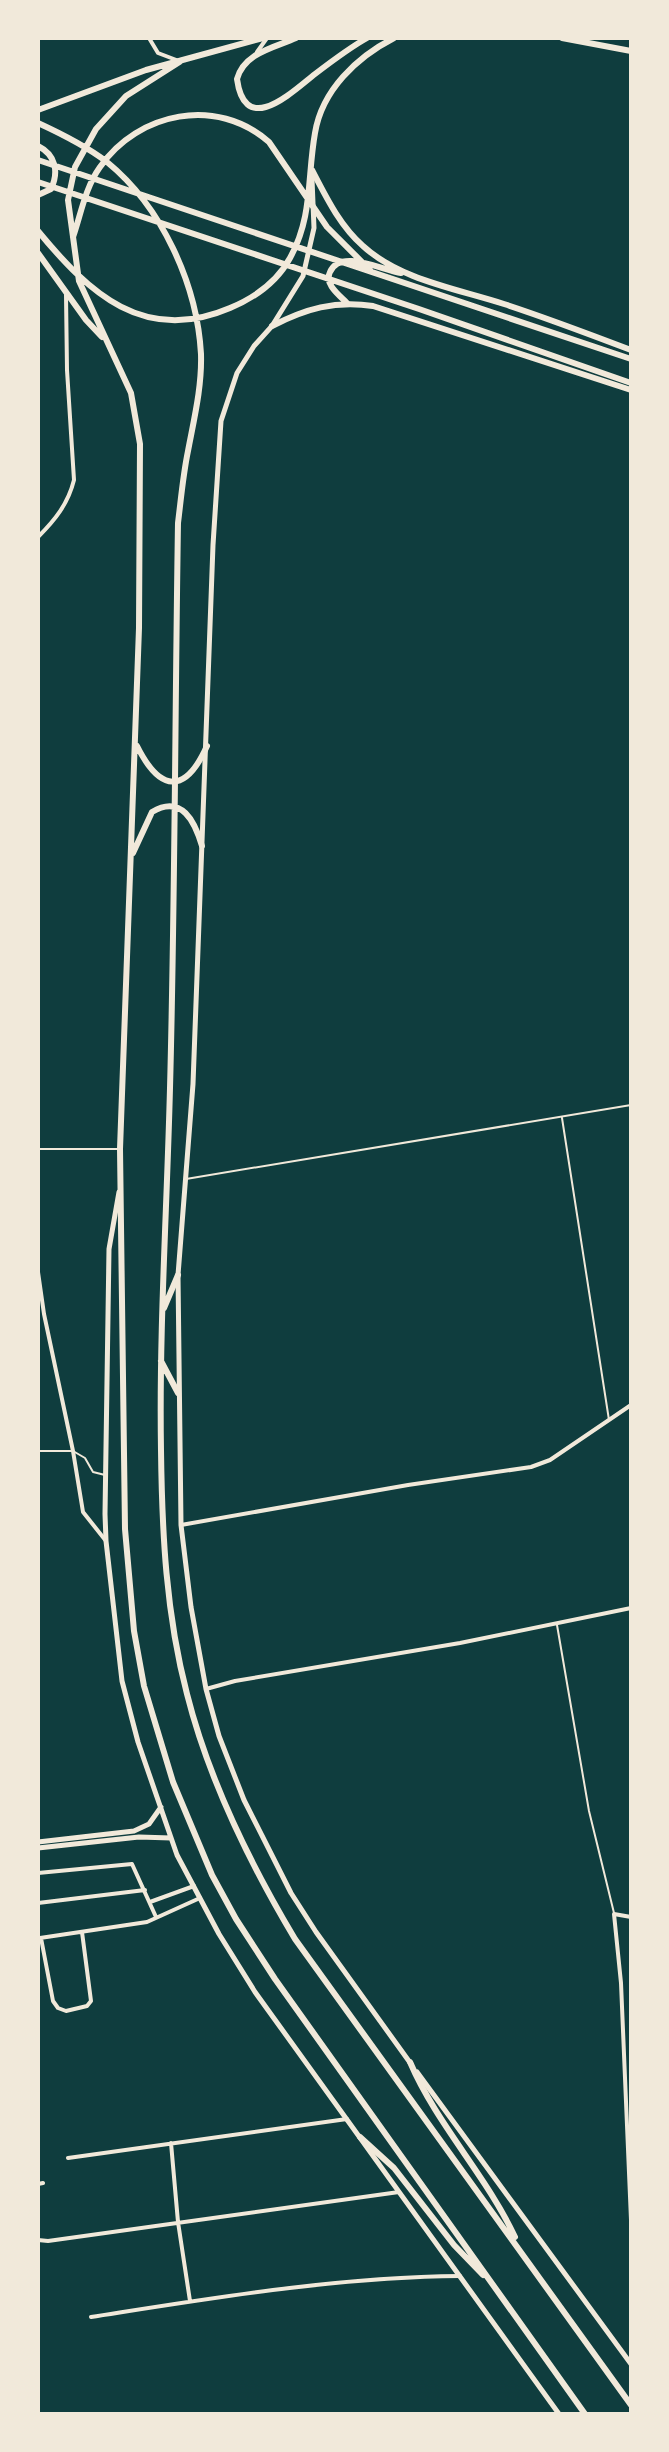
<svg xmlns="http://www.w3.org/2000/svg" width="669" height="2452" viewBox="0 0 669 2452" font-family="Lora,serif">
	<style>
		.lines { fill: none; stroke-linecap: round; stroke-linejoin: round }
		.service { stroke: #f1e9da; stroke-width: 2 }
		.minor { stroke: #f1e9da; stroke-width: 4 }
		.tertiary { stroke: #f1e9da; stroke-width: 5 }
		.primary { stroke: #f1e9da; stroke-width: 6 }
	</style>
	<rect width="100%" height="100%" fill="#0f3d3e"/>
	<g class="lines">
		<path class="service" d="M562 1118 609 1420
			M38 1149H117
			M186 1179 631 1105
			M38 1451H73L85 1458 93 1472 105 1475
			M557 1625 589 1811 614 1913"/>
		<path class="minor" d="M149 38 158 53 179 61
			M257 52 267 38
			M38 537C55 520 68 504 74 480L67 370 66 295
			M38 1272 44 1314 73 1451 83 1512 106 1541
			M181 1525 408 1485 531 1467 550 1460 631 1405
			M206 1689 235 1681 460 1643 631 1608
			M38 1873 132 1864 156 1917
			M150 1902 194 1886
			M38 1903 145 1890
			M631 1917 614 1914 621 1983 631 2220
			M40 1938 147 1922 200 1898
			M41 1938 53 2001 58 2008 66 2011 87 2006 91 2001 82 1932
			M171 2143 178 2222 190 2301
			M68 2158 347 2119
			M38 2184 43 2183
			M38 2240 48 2241 399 2192
			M91 2317C213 2298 337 2277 460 2276"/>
		<path class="tertiary" d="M312 179 314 228 303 276 272 326 254 346 237 373 221 421 213 545 193 1084 178 1275 181 1525 191 1607 206 1689 219 1736 244 1800 291 1893 316 1932 411 2064
			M119 1192 109 1249 105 1514 106 1541 122 1681 138 1742 177 1855 219 1934 255 1992 559 2414
			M38 1842 134 1831 149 1824 161 1807
			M38 1848 139 1837 171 1838
			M417 2072 631 2364"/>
		<path class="primary" d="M296 38C273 48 244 53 237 79 245 138 292 92 315 74 332 61 349 48 367 38
			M562 38 631 51
			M181 61 126 96 96 129 75 167 68 200 79 281 131 393 140 444 139 628 120 1149 125 1529 134 1631 144 1686 173 1782 212 1875 236 1919 275 1979 585 2414
			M38 110 146 70 263 38
			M38 123C62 134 86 146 107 162 162 207 197 284 201 354 202 387 194 419 188 451 183 475 181 499 178 523 175 711 175 900 170 1088 167 1209 159 1329 161 1450 162 1533 166 1614 187 1694 209 1781 249 1862 295 1939L631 2405
			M38 146C56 155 59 172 51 189L38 195
			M38 160 631 359
			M312 170C326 197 340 226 363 246 400 280 458 289 504 304 547 318 589 334 631 350
			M38 182 419 309 631 383
			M38 231C89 293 144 345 230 308 254 298 277 282 290 258 313 216 307 178 315 133 322 90 357 57 394 38
			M73 237C81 214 85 188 100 167 138 112 217 96 269 142L327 227 370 270
			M38 253 86 320 102 337
			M347 303C339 295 324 284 330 272 340 248 382 270 401 273
			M272 326C305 309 335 300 373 306L631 390
			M137 746C160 792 185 795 207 746
			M133 853 152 812C182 794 195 822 202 846
			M164 1308 178 1275
			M161 1361 178 1393
			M410 2062C437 2125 486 2175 515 2237
			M360 2137 394 2168 454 2245 483 2275"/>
	</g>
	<rect width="669" height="2452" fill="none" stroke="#f1e9da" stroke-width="80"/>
</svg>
